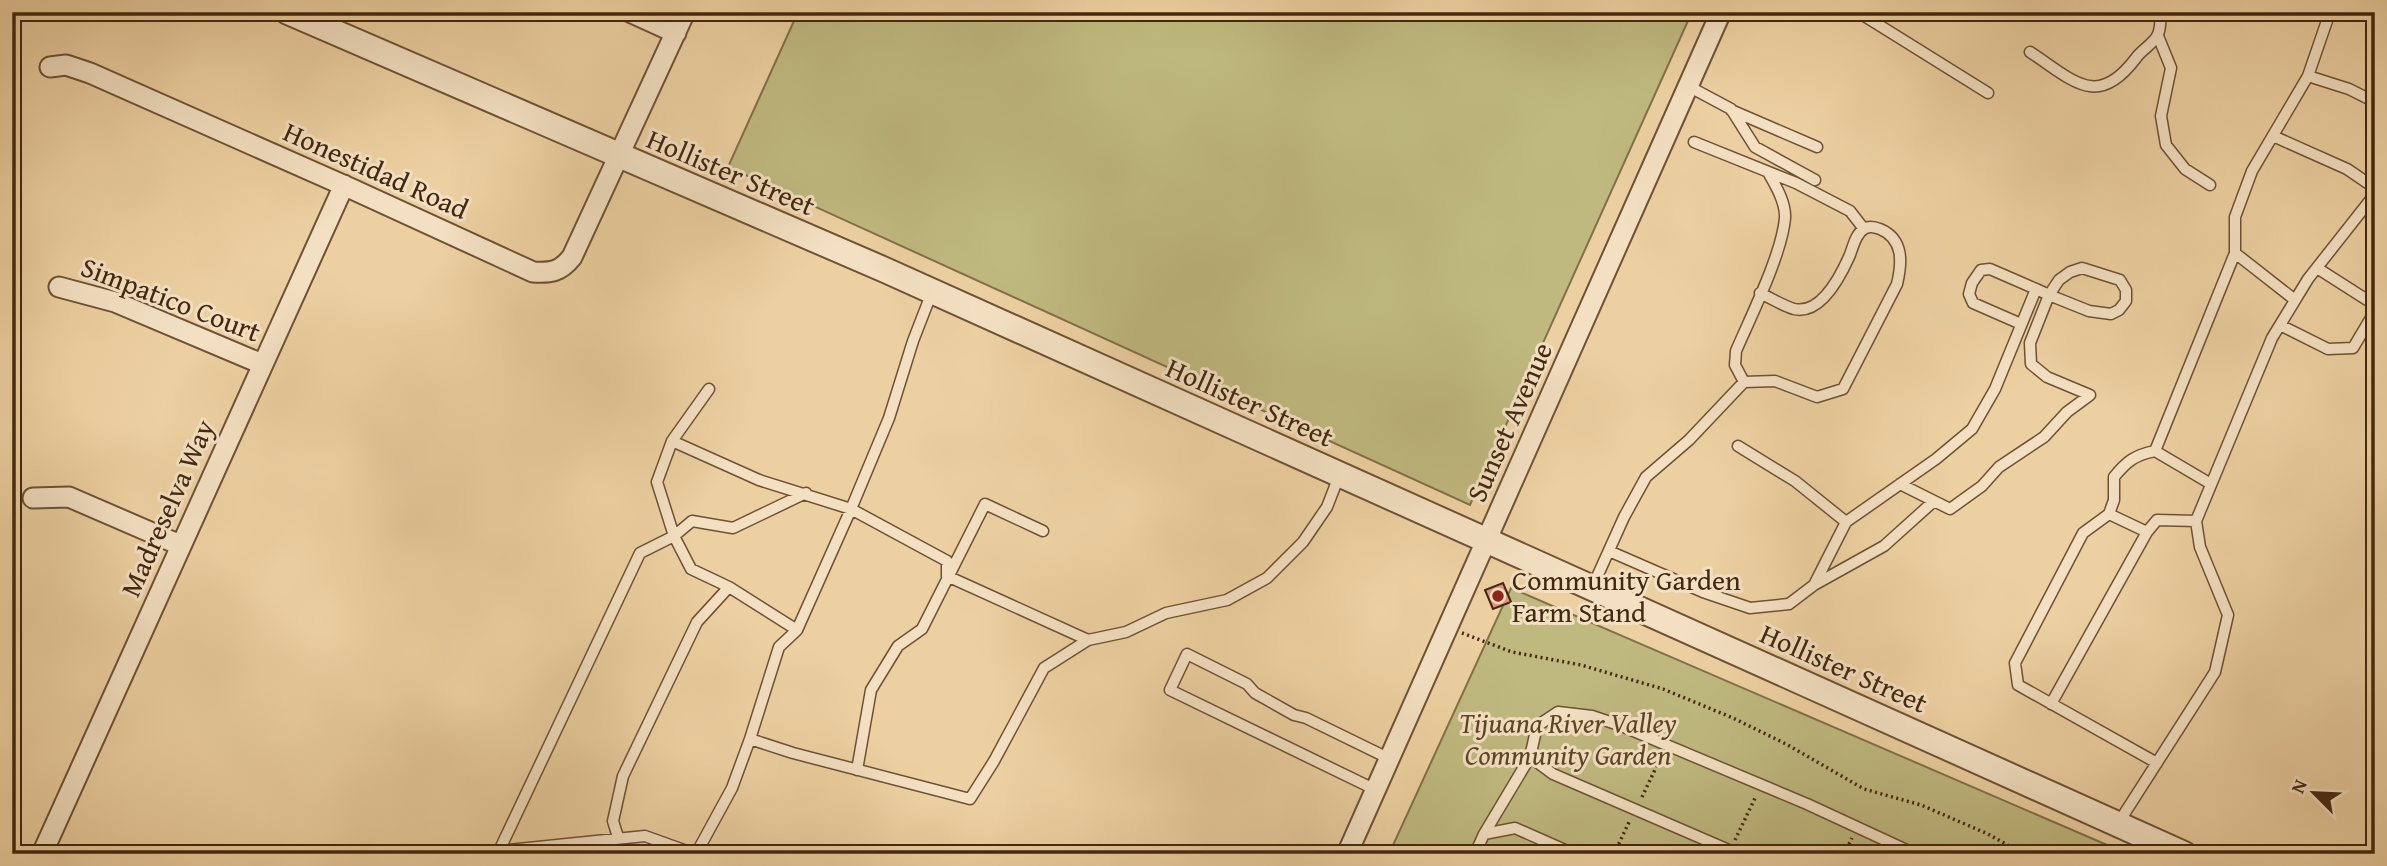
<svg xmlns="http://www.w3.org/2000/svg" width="2387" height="866" viewBox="0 0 2387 866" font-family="'Gentium Book Plus',serif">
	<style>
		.green { fill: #bfb97f; stroke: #817048; stroke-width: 2 }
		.building { fill: #e39282; stroke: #432710; stroke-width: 2 }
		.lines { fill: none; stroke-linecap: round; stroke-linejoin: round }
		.service-casing { stroke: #6e5134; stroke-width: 13 }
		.minor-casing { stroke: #6e5134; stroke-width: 23 }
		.tertiary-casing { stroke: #6e5134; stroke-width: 28 }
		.path { stroke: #432710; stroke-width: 3.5; stroke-dasharray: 2 3.5; stroke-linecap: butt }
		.service { stroke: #f3e0c2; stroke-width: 10 }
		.minor { stroke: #f3e0c2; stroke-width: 19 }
		.tertiary { stroke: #f3e0c2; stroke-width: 24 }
		.poi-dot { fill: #8f2418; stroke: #f3e0c2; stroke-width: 2.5 }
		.labels { text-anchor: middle; stroke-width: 6; stroke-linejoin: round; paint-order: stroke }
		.street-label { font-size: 28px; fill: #432710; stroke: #f3e0c2 }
		.poi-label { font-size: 28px; fill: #432710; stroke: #f3e0c2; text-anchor: start }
		.park-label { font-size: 28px; font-style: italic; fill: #5c4426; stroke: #f3e0c2 }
	</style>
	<rect width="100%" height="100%" fill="#edd0a1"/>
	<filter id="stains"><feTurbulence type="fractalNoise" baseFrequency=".00286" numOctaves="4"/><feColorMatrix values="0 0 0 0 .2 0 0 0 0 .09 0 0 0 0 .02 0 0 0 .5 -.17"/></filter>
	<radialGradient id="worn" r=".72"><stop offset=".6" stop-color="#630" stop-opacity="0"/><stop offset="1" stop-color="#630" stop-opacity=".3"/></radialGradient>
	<path class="green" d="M798 12H1692L1470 505 728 167Z
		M1511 588 2128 854H1389Z"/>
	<path class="building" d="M1503 583 1511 602 1493 609 1485 590Z"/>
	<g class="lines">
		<g class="service-casing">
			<path id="service" d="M1858 12 1988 93
				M2158 36 2171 68 2161 116 2166 145 2185 169 2210 185
				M2030 52C2073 80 2097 110 2136 58 2141 50 2155 43 2158 34 2161 28 2160 19 2161 12
				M2308 76 2349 89 2375 102
				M1688 86 1731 109 1755 147 1815 180
				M1731 110 1817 147
				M2273 136 2347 169 2375 188
				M1694 142 1796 183 1850 211 1864 229
				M2235 253 2295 300
				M2317 268 2375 305
				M2280 325 2328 349 2353 348 2375 311
				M1744 382 1735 365 1736 351C1751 316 1782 254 1785 218 1786 202 1775 185 1768 172
				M709 389 672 441 657 482 674 536 691 569 729 587 797 630
				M672 441 759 480 851 509 947 561V576L1088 640 1126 632 1166 613 1227 600 1267 578 1303 542 1327 507 1339 476
				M1738 446 1795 481 1846 522
				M2155 451C2135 455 2127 461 2114 477V500L2109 514 2083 533 2015 663 2018 685 2157 763
				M1900 484 1950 509 1982 486 1999 467 2044 437 2067 412 2090 395 2047 377 2031 364 2030 343 2049 295 2059 280 2070 272 2082 268 2120 280 2126 290V301L2119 310 2111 314 2089 311 2049 295 2036 289 1990 269 1981 270 1972 283 1969 294 1973 303 2021 324
				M2211 484 2155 451 2235 253V217L2252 171 2308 76 2330 12
				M2109 514 2147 532 2157 520 2196 521
				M1609 551 1703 592 1750 608 1789 604 1814 585 1846 522 1936 459 1972 429 1995 389 2036 289
				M1814 585 1884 546 1934 501
				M1592 588 1624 517 1646 477 1689 440 1744 382 1775 381 1817 397 1843 389 1897 284C1902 263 1904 239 1880 229 1875 227 1868 226 1864 229 1855 234 1853 248 1849 257 1840 277 1821 315 1794 309 1783 306 1771 298 1760 293
				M2051 704 2147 532
				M750 739 793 753 970 799 994 761 1044 668 1088 640
				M857 770 871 690 898 646 922 629 985 504 1043 531
				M1376 790 1170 690 1187 654 1247 684 1255 693 1294 715 1306 718 1390 759
				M2119 822 2215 672 2228 615 2200 547 2196 521 2272 338 2308 279 2375 194
				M1484 834 1530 757
				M618 837 613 821 623 776 697 622 729 587
				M499 851 640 553 674 536 692 521 733 528 806 493
				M498 854 499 851 645 836 695 854
				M696 854 732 788 750 739 779 647 797 630 851 509 889 418 913 341 932 292
				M1475 854 1484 834 1515 828 1574 854
				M1738 854 1553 774 1530 757 1537 726 1558 712 1592 716 1619 725 1807 804 1915 854"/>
		</g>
		<g class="minor-casing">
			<path id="minor" d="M630 12 676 33
				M50 67 66 65 90 73 352 189 533 272C551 273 560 272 572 257L685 12
				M59 287 115 302 262 364
				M33 498 69 497 180 545
				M42 854 344 185
				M1347 854 1721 12"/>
		</g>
		<g class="tertiary-casing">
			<path id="tertiary" d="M288 12 885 270 2184 854"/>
		</g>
		<path class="path" d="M1462 633 1512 652 1581 665 1663 689 1733 718 1786 744 1864 789 1921 805 1988 834 2023 854
			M1642 797 1661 757
			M1735 840 1756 796
			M1614 854 1630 820
			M1844 854 1852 838"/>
		<use href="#service" class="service"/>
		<use href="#minor" class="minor"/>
		<use href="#tertiary" class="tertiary"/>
	</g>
	<circle class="poi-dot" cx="1498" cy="596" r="7"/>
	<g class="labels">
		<g class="street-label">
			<text transform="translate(376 170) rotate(24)" y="10">Honestidad Road</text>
			<text transform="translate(731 172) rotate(23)" y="10">Hollister Street</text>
			<text transform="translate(171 299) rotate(21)" y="10">Simpatico Court</text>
			<text transform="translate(1250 402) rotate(24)" y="10">Hollister Street</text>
			<text transform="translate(1509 422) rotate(-66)" y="10">Sunset Avenue</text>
			<text transform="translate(167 508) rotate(-66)" y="10">Madreselva Way</text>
			<text transform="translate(1844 668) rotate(24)" y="10">Hollister Street</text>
		</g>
		<g class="poi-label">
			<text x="1512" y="590">Community Garden<tspan x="1512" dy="32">Farm Stand</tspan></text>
		</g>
		<g class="park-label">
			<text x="1568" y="733">Tijuana River Valley<tspan x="1568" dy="32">Community Garden</tspan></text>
		</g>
	</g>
	<rect width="2387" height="866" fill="none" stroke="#edd0a1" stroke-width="42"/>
	<rect x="14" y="14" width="2359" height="838" fill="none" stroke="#432710" stroke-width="3.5"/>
	<rect x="21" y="21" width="2345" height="824" fill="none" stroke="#432710" stroke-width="2"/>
	<g transform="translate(2314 793) rotate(294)" stroke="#f3e0c2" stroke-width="5" paint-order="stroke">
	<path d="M0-5L12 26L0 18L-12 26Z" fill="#432710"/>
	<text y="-10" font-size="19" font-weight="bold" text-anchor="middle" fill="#432710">N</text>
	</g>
	<rect width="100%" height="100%" filter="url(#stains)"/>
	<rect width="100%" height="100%" fill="url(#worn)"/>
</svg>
